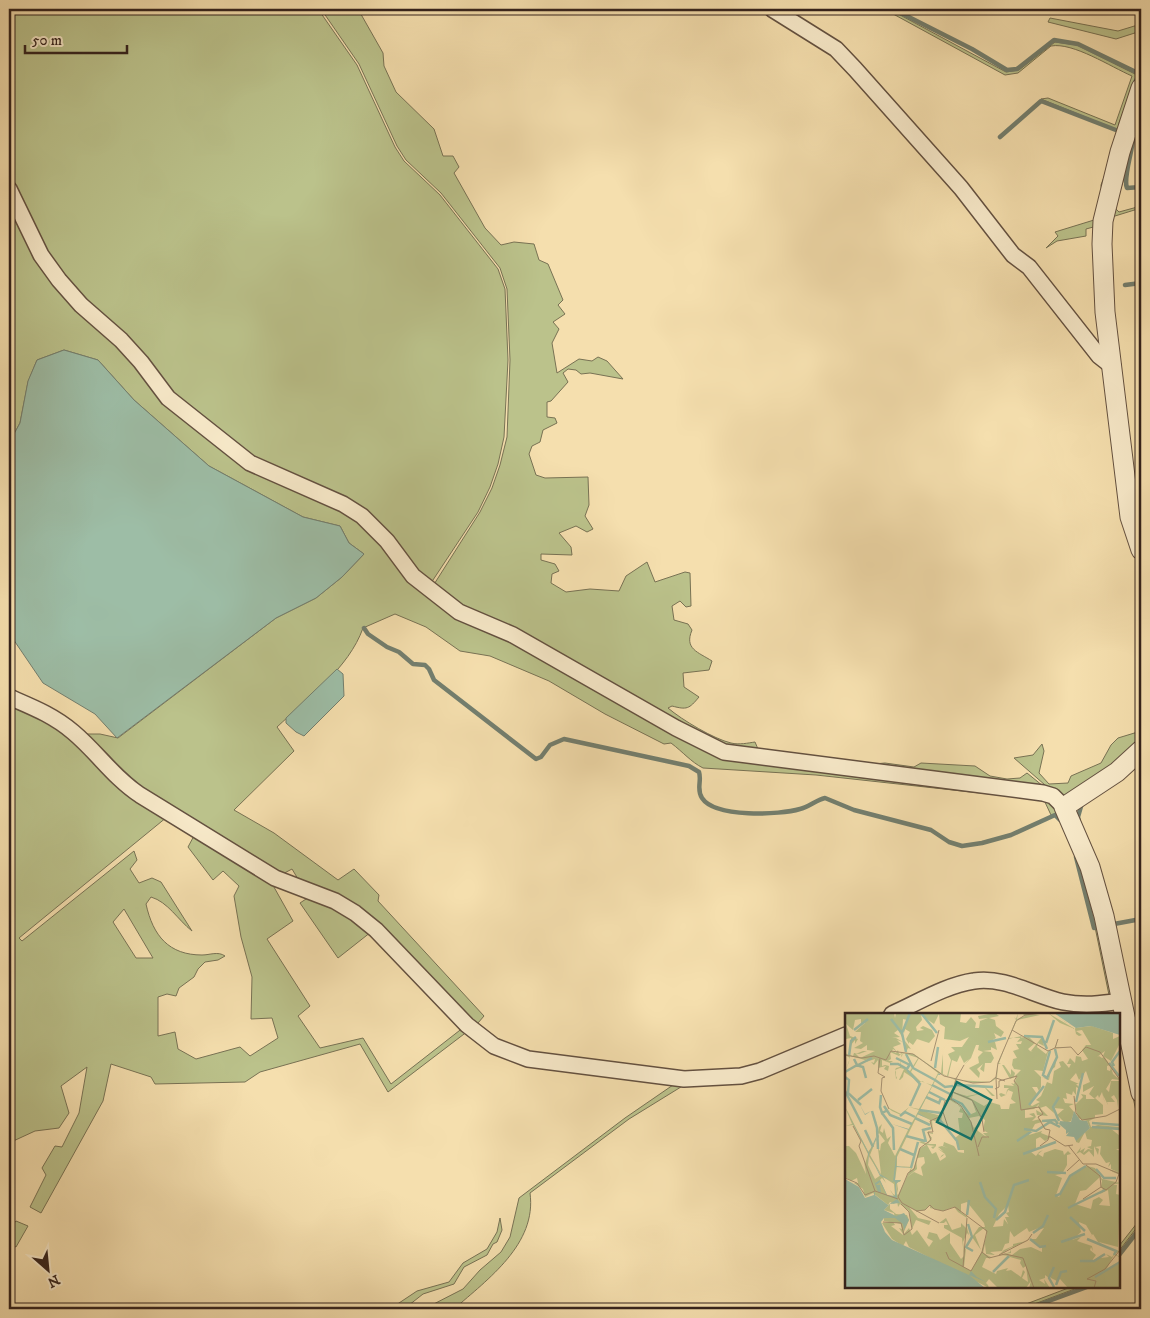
<svg xmlns="http://www.w3.org/2000/svg" width="1150" height="1318" viewBox="0 0 1150 1318" font-family="'IM FELL DW Pica',serif">
	<style>
		.green { fill: #bbc28b; stroke: #787254; fill-rule: evenodd }
		.water { fill: #9dbda6; stroke: #737f6f }
		.lines { fill: none; stroke-linecap: round; stroke-linejoin: round }
		.stream { stroke: #737f6f; stroke-width: 4.5 }
		.minor-casing { stroke: #645140; stroke-width: 18 }
		.tertiary-casing { stroke: #645140; stroke-width: 21 }
		.minor { stroke: #f8eaca; stroke-width: 15 }
		.tertiary { stroke: #f8eaca; stroke-width: 19 }
		.inset-river { fill: none; stroke: #9dbda6; stroke-width: 2.5 }
		.inset-road { fill: none; stroke: #a89374; stroke-width: 1 }
		.view { fill: #0f766e; fill-opacity: 0.15; stroke: #0f766e; stroke-width: 2.5 }
		.inset-edge { fill: none; stroke: #34221c; stroke-width: 2.5 }
	</style>
	<rect width="100%" height="100%" fill="#f5dfae"/>
	<filter id="stains"><feTurbulence type="fractalNoise" baseFrequency=".004" numOctaves="4"/><feColorMatrix values="0 0 0 0 .2 0 0 0 0 .09 0 0 0 0 .02 0 0 0 .5 -.17"/></filter>
	<radialGradient id="worn" r=".72"><stop offset=".6" stop-color="#630" stop-opacity="0"/><stop offset="1" stop-color="#630" stop-opacity=".3"/></radialGradient>
	<path class="green" d="M9 9H318L357 65 395 147 404 161 440 195 498 269 505 289 508 360 504 437 498 464 490 487 478 512 429 586 375 525 251 461 185 410 61 279 9 186Z
		M321 9H358L383 53 384 66 396 92 434 129 443 156H453L459 167 454 173 485 228 501 245 514 242 534 244 539 260 548 264 563 300 558 305 565 314 553 322 559 329 552 343 557 373 579 359 592 361 598 357 607 361 623 379 590 373 581 374 576 370 568 369 563 373 568 382 551 401 547 402V417L555 418 557 423 543 430 540 442 532 446 529 454 536 475 545 478 588 477 589 505 585 516 593 529 587 532 576 526 559 533 571 547 572 555 541 554V560L555 564 559 571 552 574 551 583 566 592 590 589 619 591 626 576 647 562 655 582 685 572 690 573 691 606 686 607 680 601 672 606 674 620 688 624 692 630C684 649 698 652 712 661L709 670 683 673 684 687 699 697C689 709 687 710 672 706L668 708C682 720 714 739 731 743 739 745 748 743 755 742L758 749 874 764 885 763 914 767 921 763 975 766 990 776 1007 779 1020 778 1027 773 1043 786 737 751 487 623 431 589 480 512 492 488 500 465 507 437 510 360 507 289 500 268 441 193 406 160 397 146 359 64Z
		M884 9H889L1006 72 1019 70 1055 42 1077 45 1137 75 1119 123 1120 131 1041 99 1048 98 1115 125 1132 76C1111 67 1073 42 1051 46L1018 73 1005 75Z
		M1050 18 1118 31 1141 24V31L1116 39 1048 22Z
		M1141 73V80L1097 226 1086 229V236L1057 241 1046 248 1058 236 1055 232 1094 220 1102 194 1101 185 1120 135 1121 122Z
		M1132 137 1130 162 1114 207 1119 212 1141 206V208L1115 216 1112 215Z
		M9 198 30 247 47 273 71 301 138 365 174 410 249 467 318 497 358 520 383 543 414 582 459 618 522 644 719 754 742 760 1032 795C1042 797 1053 797 1060 806 1066 813 1068 825 1072 834 1094 885 1104 939 1115 993 1091 1020 1024 983 994 978 961 973 915 1001 885 1014H879C910 1001 961 971 995 977 1024 982 1082 1016 1109 995L1095 927 1077 854 1060 817 1056 814 1051 815 1044 800 816 775 703 768C691 762 683 752 671 743L664 744 605 714 549 681 490 656 460 651 426 627 395 614 363 628C349 668 307 699 277 727L294 751 234 810 274 833 338 880 354 869 379 895 378 901 484 1016 478 1023C489 1035 502 1044 518 1049 551 1059 587 1058 620 1063 659 1067 697 1081 737 1073 774 1066 812 1045 846 1029V1032L758 1069 732 1075 703 1077 663 1074 517 1053 495 1044 470 1023 366 917 336 898 301 884 292 869 277 877 136 789 81 734H100L118 738 276 618 316 598 342 577 364 554 349 543 340 526 303 517 209 466 134 400 98 360 64 350 37 360 28 382 20 423 9 443Z
		M9 700 53 722 167 817 19 938 22 941 134 851 137 860 130 869 139 883 152 878 161 882 192 931C178 920 168 902 151 897L146 904C153 936 169 955 202 955 210 955 218 951 225 956L218 960 205 962 198 969 194 977 179 988 176 996 167 994 158 997V1036L175 1032 178 1049 196 1059 240 1047 250 1056 278 1038 272 1018 251 1019 252 977 241 937 234 896 239 886 223 871 213 880 188 847 195 834 270 880 293 921 267 939 310 1006 298 1016 320 1048 363 1038 391 1084 464 1027 468 1031 388 1092 360 1044 260 1072 245 1082 155 1084 151 1077 111 1064 103 1101 41 1213 30 1207 46 1175 42 1168 55 1146 62 1147 79 1113 87 1067 61 1086 69 1113 59 1128 35 1131 9 1143ZM124 909 153 958H136L113 922Z
		M1141 731V747L1065 802 1044 791 1045 785 1014 758 1033 755 1042 744 1044 751 1039 773 1049 784 1068 783 1071 776 1101 763 1111 745 1118 738Z
		M312 895 344 911 371 932 338 958 300 903Z
		M1119 1014 1141 1108V1134L1119 1033Z
		M685 1081 689 1082 629 1119 530 1193C537 1244 488 1279 454 1309H424L463 1289 480 1270 501 1252 510 1237 519 1198 625 1118 673 1085Z
		M500 1218 502 1230 497 1242 493 1244 487 1255 464 1267 454 1284 423 1294 404 1309H390L417 1291 449 1282 463 1263 487 1249 497 1232Z
		M1141 1218V1222L1119 1251V1246Z
		M16 1221 28 1226 16 1247 9 1244V1229Z
		M1071 1287H1080L1021 1309H1013Z"/>
	<path class="water" d="M64 350 98 360 134 400 209 466 303 517 340 526 349 543 364 554 342 577 316 598 276 618 117 738 95 714 43 683 9 633V443L20 423 28 381 37 360Z
		M337 669 343 674 344 696 304 736 296 732 286 723V718Z"/>
	<g class="lines">
		<path class="stream" d="M893 9 972 49 1007 70 1017 69 1054 40 1078 44 1140 74 1134 84
			M1000 137 1041 101 1121 132
			M1133 139C1132 153 1123 178 1127 188L1141 187
			M1125 285 1141 283
			M364 628 368 634 387 647 399 652 413 664 425 665 429 669 434 680 536 759 541 757 550 745 564 739 689 766 699 772C702 781 696 789 702 798 715 818 780 815 800 809 809 807 816 800 825 798L854 810 931 830 949 842 962 846 982 843 1011 835 1055 815 1060 820
			M1079 822 1078 817 1082 803
			M1076 857 1094 928
			M1113 922 1114 924 1141 919
			M1119 1255 1141 1227
			M1027 1309 1087 1287"/>
		<g class="minor-casing">
			<path id="minor" d="M772 9 836 49 855 69 961 188 1013 255 1029 267 1099 356 1113 367
				M9 189 41 255 59 280 81 305 121 340 141 362 168 398 250 463 343 504 362 516 387 541 413 576 459 612 513 635 676 728 724 752 1043 793 1053 796 1064 807
				M9 697C32 707 53 715 73 732 97 752 114 778 140 795L275 878 335 901 355 913 376 930 467 1025 494 1046 528 1059 684 1079 741 1076 760 1071 846 1035
				M892 1014C917 1003 946 985 974 981 1004 976 1035 996 1063 1002 1083 1006 1101 1004 1121 1001"/>
		</g>
		<g class="tertiary-casing">
			<path id="tertiary" d="M1141 88 1120 152 1103 221 1102 244 1105 312 1130 517 1141 550
				M1141 750 1117 772 1064 807 1090 867 1104 916 1141 1093"/>
		</g>
		<use href="#minor" class="minor"/>
		<use href="#tertiary" class="tertiary"/>
	</g>
	<g transform="translate(845 1013)">
		<rect width="275" height="275" fill="#f5dfae"/>
		<path d="M0 0H49L50 5 51 0H116L115 9 121 10 126 4 131 10 130 15H134L135 8 143 5 134 6 133 3 150 0 154 3 144 5 150 7 151 13 159 19 156 24 149 20 151 25 144 29H150L152 37 146 34V37L138 38 146 39 149 45 146 50H140L139 59 135 56 138 51 132 56 135 60 134 65 124 55 134 50 133 44 138 39 133 37 134 32H131L126 45 119 52 124 46 119 50 115 42 112 49 107 47 103 64 110 66 112 63 111 66 129 70 145 69 151 64 153 50 171 7 169 4 171 6 173 0 172 6 180 3 177 0 195 2 172 7 164 25 184 24 190 30 183 36 185 38 188 39 186 38 197 24 199 33 193 30 192 34 201 41 203 38 210 35 213 26 211 34H226L210 35 212 44 210 54 205 58 212 44 210 35 203 39 198 58 189 57 196 64 203 66 205 61V62L204 67 196 64V74L194 78 192 74H187L192 81 184 91 187 93 195 89 191 87 196 83 202 69 207 71 209 58 216 54 214 49 218 48 224 55 226 51H222L225 45 230 50 231 43 236 44 237 48 243 46 237 37 241 32H246L237 17 231 18 237 22 234 23 231 21 230 16 215 10 203 0 230 16 231 14 224 11 219 8 209 0 220 9 231 14V15L247 13 268 20V26L275 23V36L274 32 266 48 258 43 260 38 252 44 254 43 257 45 259 44 260 45 265 52 262 53V57L265 58 266 54 268 61 275 67 267 66 261 76 264 79 266 68H275L273 95 272 87 269 82 266 84 270 89H262L263 92 258 82 260 91 257 79 254 85 253 82 250 85 258 92V101L250 102V105L244 108 246 114 253 112 273 114 275 115H265L275 123V136H271L275 138V162L268 159 263 156 273 159 266 156V151L263 154 265 149 261 150 255 141 256 133 250 134 254 136 253 142 249 133V144L244 138 239 142 235 139 231 141 236 134 235 138 240 135 238 140 243 136 248 137 242 134 246 133 247 127 242 126 240 119 234 130 231 129V127L245 115 242 108 233 105 230 92 238 84 236 81 241 82V86H250L244 81 249 73 238 79V72L245 69 243 64 239 65 243 64 241 58 234 67 231 60 225 67 234 71H231L235 75 237 73 235 76 231 74V82L228 78 227 82 221 80 222 86 218 85 220 90 229 91 224 93 229 99 226 108 220 110 212 102 219 96 209 95 212 88 208 94 209 100 201 93 195 95 203 103 192 102 191 97 198 101 193 94 194 91 189 96 180 97V105L189 104 184 101 189 100 191 104 187 108 195 106 197 109 190 111 184 122 197 118 196 120 206 124 200 128 195 124 191 126V135L186 139 191 143 194 139 198 137 193 141 198 144 199 140 210 136 218 138 219 142 223 138 226 141 222 142V152L217 161 210 162 217 165 211 182 214 184 225 163 242 153 250 155 257 166 275 170 267 172H272L271 181 275 182 273 234 254 229 258 232 253 229 248 221 243 227 247 222 241 212 234 209 236 219 227 227 236 224 232 228 247 233 248 238 246 234 245 237 251 242 246 249 258 241 256 245 264 244 261 241 267 244 271 238 269 237 275 238 270 241 275 244 269 242 261 257 275 250V275H223L215 266 212 268 206 265V261L204 265 200 262V265L194 267 200 271 199 266 205 275H184L186 268 181 275H153L144 266 141 270 143 272 144 275 64 234 61 228 58 233 47 226 37 210 45 209 39 208V205H50L49 200 39 197 45 191V196L51 201 62 202 64 207 58 221 54 215 57 216 56 211 48 209 50 212 46 213 58 222 64 215 67 222 72 217 84 234 88 228 82 225 84 219 92 221 95 227 105 220V230L116 246 119 243 117 225 99 215V212H103L101 208 99 210H94L101 205 107 217 116 214V210L121 215V211L124 222 122 220 118 229 119 238 121 235 119 254 126 258 137 238 142 220 139 215 130 222 136 237 127 224 134 214H140L139 210 122 189 116 191V199L121 203V200L122 205 113 199 109 194 98 198 85 195V192L80 197 71 198 76 201 64 194 73 205 86 208 84 212 71 207 67 216 64 198 55 191 53 194 52 187 49 191 45 189 43 192 28 180 20 184 18 176 9 170H13L12 165 6 168 0 164V133H4L11 140 21 161 19 147 20 151 23 141 8 112 0 113 7 111 0 94 3 99 9 96 3 99 23 139 34 124 31 110V108L33 119 34 114 37 111 35 118 38 120 39 115 42 126 46 123 43 130 50 143 63 117 57 114 63 117 74 97 64 94 60 99 56 102 47 98 42 94 56 101 64 94 74 96 87 73 77 68 75 69V73L72 77 74 69 59 59 58 64 55 67H54L59 56 55 55 50 57 51 59V63L52 65 51 66 50 57 51 55 55 54V47L56 54 65 58 73 45 58 40 57 43 56 44 57 40 54 43 45 39 46 46 43 48H48L45 50 37 47V53L40 52 44 53 43 58 39 56 41 53 33 55V47L29 52 26 49 29 50 30 46 21 49 27 45 20 47 5 43 4 49 0 59 5 45 0 42V40L4 42 5 35V42L8 43 9 40H13L18 38H22L14 41 10 40 15 45 30 38 22 37V32L16 36 9 35 18 30 15 28 16 19H10L20 10H16V6L10 7 8 17 1 11 5 23 13 26 10 31V27L6 32V25L1 26ZM94 1 95 11 100 14 99 26 115 28 124 24 117 34H106L110 38 103 41 106 47 102 63 98 61V41L96 60 69 41 61 40 63 35 66 36 60 28 61 40 54 41 53 37 51 40 47 38 48 36 52 39 48 34 56 31 52 27 58 29 51 25H47L55 24 49 20 53 17 57 24 58 6 62 7 59 15V20L60 16 65 19 61 26 64 31V29L68 32 72 26 84 30 90 23 87 17 78 13 75 15 79 17 72 18 71 14 77 7 76 2 89 11ZM177 23 172 29 177 28 176 31H171L174 36 168 38 172 45 168 46 167 52 169 56 176 57 169 64 170 60 166 56V62L159 52H157L165 66 172 63 169 71 166 70 169 73 159 72V75H164L162 77 161 82 156 80 154 81 156 84 161 82 163 77 168 79 166 86 171 90 165 91 164 96H156L155 92 145 89 139 93 123 84 139 80 122 83 108 79 113 71 140 75 145 81 147 83H150L140 74 113 71 110 72 111 67 146 69 152 65 153 51H156L154 50 163 26ZM74 45 93 60 87 72 75 68 66 59ZM94 60 110 67 106 85 100 87 99 96 100 88 105 87 116 94 114 99 118 100 117 105H113L115 121 110 125 114 137H119V140L113 139 109 133 99 129 98 133 103 135 97 133 93 134 99 139 92 135 100 141 97 142 95 145 100 141 101 144 95 148 91 139 87 141 82 132 90 133 86 134 88 136 91 133V131H83L87 125 83 120 88 121 87 107 95 110 97 109 102 116 97 109 93 107 96 108 98 99 96 103 75 97ZM108 80 127 88 131 99 124 102 107 87ZM73 101 85 107 88 120 82 119 85 126 82 131 77 128 74 129 81 132 74 136 69 155 66 158 67 154 52 153V144ZM134 103 140 107 138 117 143 120H138L143 125 133 118 132 116 135 113 136 110V108L129 115 124 105ZM34 120 40 128 36 131 35 138 33 135 36 161 25 142ZM23 142 36 162 30 166 23 152ZM79 144 80 150 76 154 78 163 69 159 61 165 72 156 71 145ZM52 153 66 155 53 182 52 181 53 176 52 170H51L52 183 49 161H50V167L52 169H55L56 167H50ZM38 164 49 171 50 182 48 181 46 178 45 177 50 185 42 182 35 167 37 165 41 170ZM255 164 257 168 256 174 258 176 255 181 263 177 265 193 254 192 258 187 254 184 248 187 246 196 230 191 235 178 241 177ZM163 192 164 199 161 200 164 204H160L163 211 159 206 158 213 148 214 154 201ZM196 214 195 216 194 217H193L199 215 191 226H185L197 234V239L186 234 175 236 167 242 160 241 166 240V235L182 228 168 231V233L159 237 154 242 167 234 165 239 156 242 165 243 158 248 165 244 176 247 175 250 178 255 181 253 183 269 177 265 180 259 178 257 176 264 166 257 161 258 163 255 152 258 151 261 137 254 141 245H145L146 244 138 240 140 231 141 241 150 242 145 239 157 238 160 231 164 230 165 218 169 224 182 215 184 219Z" fill="#bbc28b" fill-rule="evenodd"/>
		<path d="M209 0H275V22L246 13 231 15ZM94 60 96 62H93L73 100 84 106 72 101 52 140 51 153 67 155 51 154 50 167H56L51 171 52 186 38 181H41L35 169 31 172H35L36 180 33 179 23 152V140L0 95 24 140 31 124 15 92 20 101 26 98 20 102 31 124V127L24 141 35 161 48 169 51 143 64 117 47 111 64 116ZM24 141 35 163 50 169V183L42 182 35 167 30 170 23 152ZM229 98 235 107 242 108 245 115 231 128 229 124 221 123 224 119 221 121V117L214 111 215 108 226 109ZM0 166 14 174 20 185 29 182V181L30 178V182L43 192 52 186 55 190 45 191 39 197 51 203 59 200 64 207 59 217 58 211 50 205H39L36 209 40 219 47 227 124 262 126 258 132 264 137 254 132 264 141 269 124 262 140 275H0Z" fill="#9dbda6" fill-rule="evenodd"/>
		<path class="inset-river" d="M76 0 92 20M46 6 56 19M9 17 23 6M179 23 197 24 202 36M143 29 161 25M201 30 209 7M205 38 198 62 202 65 212 44 210 36M61 39 57 20 65 0M61 41 68 55M4 43 6 28 11 24M51 45 65 52M264 50 274 63M45 51H53L62 56 65 51M11 52 18 54 21 65M13 52 27 45M269 53 267 49 275 38M68 55 90 67M90 55 93 34M62 57 75 71 65 93M0 59 12 52 9 46M0 64 4 67 3 80 16 92M90 67 100 74 108 73M87 72 107 82M112 72 148 74M0 78 17 111M84 79 100 87M36 82 35 94 37 100 41 98M81 84 94 90 96 85M107 86 117 91 125 102M13 87 27 76M231 89 238 60M184 92 199 73M39 93 45 102 67 111M74 97 96 100M27 98 32 115 33 136M37 100 48 115 49 137M55 103 60 99 70 104M70 105 85 112M94 106 112 128 114 137M197 108 210 107 213 111M214 108 208 94 214 84M247 110 275 112M247 114 275 116M179 116 191 118 205 109 215 114M20 117 28 134M61 123 80 128M172 128 187 118M81 129 78 117 86 115M55 136 69 142M178 141 211 129M66 155 73 129M251 156 259 165H271M202 159 221 160M135 169 140 184 151 196 149 205M210 183 215 181 225 163 241 153M223 195 260 177M122 202 124 187M225 204 240 218M151 207 160 199 169 172 184 167M123 211 127 224 121 234 128 238M188 220 198 213 203 202M185 226 195 234 201 233M242 226 271 238 269 242M216 229 240 221M235 248H249L260 241M209 254 204 265 209 274M148 259 164 243M250 264 275 249M211 272 216 259 222 258"/>
		<path class="inset-road" d="M167 17 203 38 210 35 213 26M210 35 226 34 233 42 241 34 255 39 275 67M0 42 17 45 29 43 41 47 46 38 68 41 99 63 128 70 145 69 151 64 153 50 171 8 180 2 197 0M35 45 33 60 40 64 37 65 36 78 44 96M86 48 94 17M111 66 119 52M150 76 154 74V68L172 63 169 68 173 73 176 97 194 94 198 101 193 104 200 116 205 117 203 127 195 133M108 79 127 87 137 106 139 119M229 83 231 100 237 107 261 103 275 96M106 86 116 93 126 109 134 143M152 86 151 65 160 68M98 99 104 117M8 113 16 128 14 133 30 178M204 123 220 133 228 132M223 132 238 151H251L275 161M133 134 137 124H144M241 152 255 163 256 174M222 158 234 147M0 165 12 170 20 182 30 178 53 186M238 186 256 174 261 177 271 169 274 161M71 198 80 197 85 192 89 196 98 198 110 194 142 218 137 239 126 258 104 246 101 239M38 209 56 210 59 222 67 216 64 199 56 191M94 210 57 190 53 184 63 160 69 156 75 135 86 127 83 119H88L85 108 96 103 100 88 106 86 111 66M137 239 144 245 160 241 178 245 189 275M154 242 183 227 187 221M118 254 122 205M249 275 251 268 242 266 260 256 275 237"/>
		<path class="view" d="M112 69 146 87 126 126 92 109Z"/>
		<rect width="275" height="275" class="inset-edge"/>
	</g>
	<rect width="1150" height="1318" fill="none" stroke="#f5dfae" stroke-width="30"/>
	<rect x="10" y="10" width="1130" height="1298" fill="none" stroke="#34221c" stroke-width="2.5"/>
	<rect x="15" y="15" width="1120" height="1288" fill="none" stroke="#34221c"/>
	<g transform="translate(48 1270) rotate(153)" stroke="#f8eaca" stroke-width="4" paint-order="stroke">
	<path d="M0-4L9 19L0 12L-9 19Z" fill="#34221c"/>
	<text y="-8" font-size="14" font-weight="bold" text-anchor="middle" fill="#34221c">N</text>
	</g>
	<path d="M25 45v8h102v-8" fill="none" stroke="#34221c" stroke-width="2.5"/>
	<text x="32" y="45" font-size="15" fill="#34221c" stroke="#f8eaca" stroke-width="4" paint-order="stroke">50 m</text>
	<rect width="100%" height="100%" filter="url(#stains)"/>
	<rect width="100%" height="100%" fill="url(#worn)"/>
</svg>
